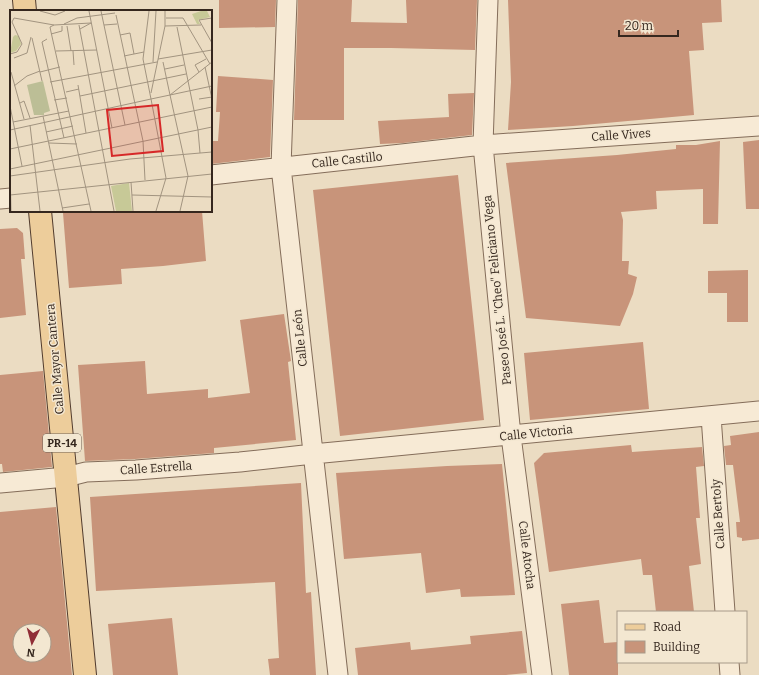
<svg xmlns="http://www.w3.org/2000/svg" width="759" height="675" viewBox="0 0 759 675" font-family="Bitter,serif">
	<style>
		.building { fill: #c8947a; fill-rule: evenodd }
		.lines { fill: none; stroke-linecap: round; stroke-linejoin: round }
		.street-casing { stroke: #846d5a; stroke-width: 21 }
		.primary-casing { stroke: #523c2e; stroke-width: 24 }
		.street { stroke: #f7ead5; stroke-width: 19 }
		.primary { stroke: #edcd9b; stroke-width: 22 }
		.labels { text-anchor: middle; stroke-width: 3; stroke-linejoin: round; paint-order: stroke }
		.shield { fill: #f3e7d1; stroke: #6e6154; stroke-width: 1 }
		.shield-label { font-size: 11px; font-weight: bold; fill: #35271e }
		.street-label { font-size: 12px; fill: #35271e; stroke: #f3e7d1 }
		.inset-road { fill: none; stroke: #a29480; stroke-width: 1 }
		.view { fill: #d62828; fill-opacity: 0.15; stroke: #d62828; stroke-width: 2 }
		.inset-edge { fill: none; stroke: #35271e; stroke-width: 2 }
	</style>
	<rect width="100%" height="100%" fill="#ebdcc2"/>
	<path class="building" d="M219 0H276L275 27 219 28Z
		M298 0H352L351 22 407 23 406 0H477L475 50 391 48H344V120H294Z
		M508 0H721L722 22 702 23 704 50 689 51 694 115 573 126 508 130 511 82Z
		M218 76 273 80 270 157 211 164V141H218L220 112H216Z
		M474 93 472 135 403 143 380 144 378 121 449 117 448 94Z
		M759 140V209H746L743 142Z
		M720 141 718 224H703V189L656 191 657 209 621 212 623 220 622 261H629L628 274 637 277 633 294 620 326 526 318 506 163 617 155 676 149V145H696Z
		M458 175 484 420 340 436 313 190Z
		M88 211H202L206 261 163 266 121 269 122 284 69 288 63 213Z
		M17 228 23 233 25 259H21L26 315 0 318V229Z
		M748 270V322H727V293H708V271Z
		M284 314 291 361 288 362 296 440 214 448V453L135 459 85 461 78 365 145 361 147 394 208 389V398L250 393 240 320Z
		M643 342 649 409 530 420 524 353Z
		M43 371 52 467 3 472 2 464H0V375Z
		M759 432V539L742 541V538L737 537 736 522H740L733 465H726L724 446 731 445 730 436Z
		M631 445 632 452 702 447 704 466 696 467 700 518H696L701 564 689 566 694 612H656L652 575H643L641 559 549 572 534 463 544 453Z
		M502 464 515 595 461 597 460 589 426 593 421 553 344 559 336 473 447 466Z
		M301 483 306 593 311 592 316 675H270L268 659 279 658 275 582 96 591 90 497Z
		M56 507 72 675H0V512ZM20 631H44V655H20Z
		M599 600 604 643 618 642V675H569L561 604Z
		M172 618 178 675H113L108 624Z
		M522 631 527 673 506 675H358L355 648 410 642 411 650 471 644 470 636Z"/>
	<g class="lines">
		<g class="street-casing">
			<path id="street" d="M287 0 281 167 338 675
				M488 0 483 145 511 436 542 675
				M211 175 483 145 759 126
				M0 199 11 198
				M711 416 725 612
				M0 483 66 477 86 472 136 470 240 462 313 454 759 411
				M729 662 730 675"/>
		</g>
		<g class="primary-casing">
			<path id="primary" d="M24 0 25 11
				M40 211 85 675"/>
		</g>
		<use href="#street" class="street"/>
		<use href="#primary" class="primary"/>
	</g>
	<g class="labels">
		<rect class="shield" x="43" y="434" width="38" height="18" rx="3"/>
		<g class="shield-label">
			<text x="62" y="447">PR-14</text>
		</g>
		<g class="street-label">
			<text transform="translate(621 135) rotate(-4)" y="4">Calle Vives</text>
			<text transform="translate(347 160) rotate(-6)" y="4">Calle Castillo</text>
			<text transform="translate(497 290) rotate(-96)" y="4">Paseo José L. "Cheo" Feliciano Vega</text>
			<text transform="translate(300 338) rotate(-96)" y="4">Calle León</text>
			<text transform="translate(55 359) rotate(-95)" y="4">Calle Mayor Cantera</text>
			<text transform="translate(536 433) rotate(-6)" y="4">Calle Victoria</text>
			<text transform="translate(156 468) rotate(-4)" y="4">Calle Estrella</text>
			<text transform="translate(718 514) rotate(-94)" y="4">Calle Bertoly</text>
			<text transform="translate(527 555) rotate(83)" y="4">Calle Atocha</text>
		</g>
	</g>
	<g transform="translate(10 10)">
		<rect width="202" height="202" fill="#ebdcc2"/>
		<path d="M191 1H197L200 7 188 10 190 14H187L182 4ZM5 25 9 26 11 34 6 41 0 43 3 27ZM119 173 122 201H106L101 176Z" fill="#c7c997"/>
		<path d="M33 71 40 101 34 103V105H24L17 75Z" fill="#bcbe96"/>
		<path class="inset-road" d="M30 1 45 5 55 1M79 1 102 118M91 1 115 115M106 5 133 131 135 170M156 8H173L200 54M202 8 189 10 202 33M54 14 67 8 105 3M44 15 40 17 41 22 81 201M69 15 104 201M94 15 107 14M57 16 61 41M155 16 191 15M167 17 188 120 190 143M70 19 81 13M41 24 52 21V16M110 25 120 23 124 44M22 28 32 71M37 29 32 32 54 128M46 41 87 40M63 41 64 55M0 44 7 42 12 34 2 12 4 8 44 15 81 13M114 46 134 42M4 48 17 43 21 27M148 49 202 40M143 52 146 1M153 52 160 85 202 76M195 57 202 89M155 59 174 55M1 62 14 109M30 62 50 57M189 62 185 55 196 49M40 72 147 52M68 75 76 123M4 76 17 66 30 61M56 82 69 79M141 83 155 16V1M160 85 178 166 170 201M70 86 176 64M189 89 202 87M44 90 57 88M10 93 14 91 20 108M0 96 12 156M33 106 53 201M3 112 59 101M20 115 30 201M0 120 141 89 133 49 139 1M36 122 63 116M39 133 67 134M0 139 202 97M0 159 202 117M0 160 1 201M0 166 120 149 202 142M121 172 123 201M0 185 202 164M122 185 202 187M52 198 79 194M146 201 156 168 141 89 160 85 202 52"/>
		<path class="view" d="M148 95 153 141 102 146 97 100Z"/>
		<rect width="202" height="202" class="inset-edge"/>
	</g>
	<rect x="617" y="611" width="130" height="52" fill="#f3e7d1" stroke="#a79a89"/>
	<rect x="625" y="624" width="20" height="6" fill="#edcd9b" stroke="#a79a89"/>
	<text x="653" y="631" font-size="12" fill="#35271e">Road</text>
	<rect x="625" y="641" width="20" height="12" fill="#c8947a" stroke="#a79a89"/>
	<text x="653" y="651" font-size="12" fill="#35271e">Building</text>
	<g transform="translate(32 643) rotate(186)"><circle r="19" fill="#f3e7d1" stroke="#a79a89"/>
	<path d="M0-3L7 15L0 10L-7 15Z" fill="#902d36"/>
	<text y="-6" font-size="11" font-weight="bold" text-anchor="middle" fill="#35271e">N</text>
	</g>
	<path d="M619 30v6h59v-6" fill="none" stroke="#35271e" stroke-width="2"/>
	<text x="625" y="30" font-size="12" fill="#35271e" stroke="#f3e7d1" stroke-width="3" paint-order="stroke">20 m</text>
</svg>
